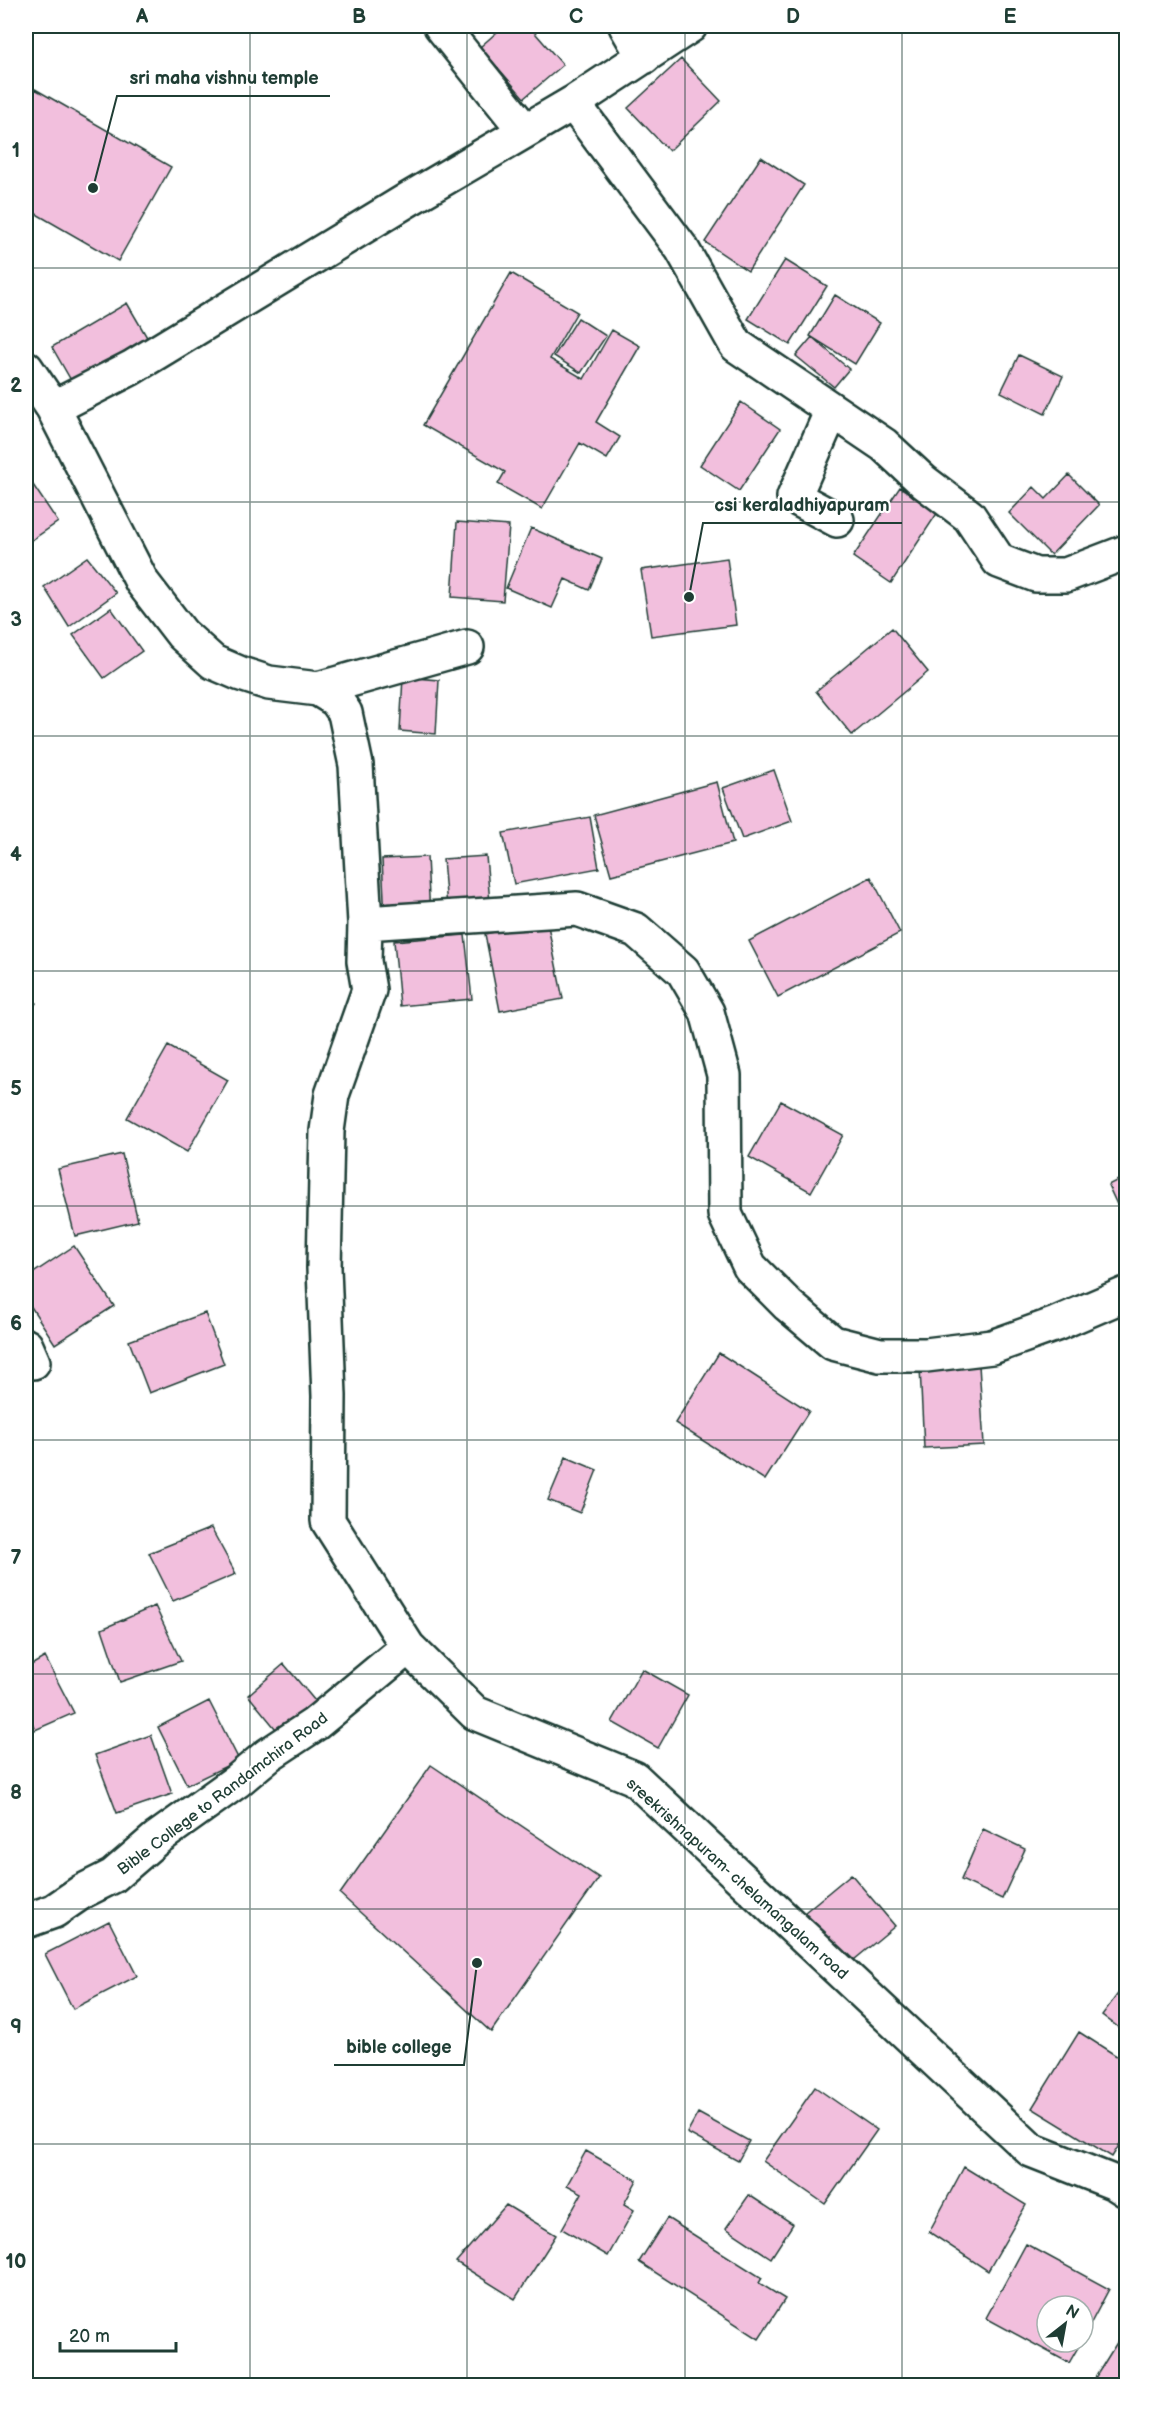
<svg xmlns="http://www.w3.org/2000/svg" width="1152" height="2411" viewBox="0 0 1152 2411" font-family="'Balsamiq Sans',sans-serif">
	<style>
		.building { fill: #f2bfdd; stroke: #1f3d34; stroke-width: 1.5 }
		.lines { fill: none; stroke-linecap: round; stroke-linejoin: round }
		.minor-casing { stroke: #1f3d34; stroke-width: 38 }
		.minor { stroke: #fff; stroke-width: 33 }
		.grid { fill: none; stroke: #1f3d34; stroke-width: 1.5; stroke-opacity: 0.55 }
		.labels { text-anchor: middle; stroke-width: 4.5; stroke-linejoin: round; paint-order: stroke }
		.street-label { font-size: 16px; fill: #1f3d34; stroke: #fff }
		.leader { fill: none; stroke: #1f3d34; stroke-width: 2 }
		.callout-dot { fill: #1f3d34; stroke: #fff; stroke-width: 2 }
		.callout-label { font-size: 18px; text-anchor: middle; font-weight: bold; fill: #1f3d34; stroke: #fff; stroke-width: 4.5; stroke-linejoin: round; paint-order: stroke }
		.neatline { fill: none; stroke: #1f3d34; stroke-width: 2 }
		.grid-label { font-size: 20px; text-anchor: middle; font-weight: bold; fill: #1f3d34 }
	</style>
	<rect width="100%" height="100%" fill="#fff"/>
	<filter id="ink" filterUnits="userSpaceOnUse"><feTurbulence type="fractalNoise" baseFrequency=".0167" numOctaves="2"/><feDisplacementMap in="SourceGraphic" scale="12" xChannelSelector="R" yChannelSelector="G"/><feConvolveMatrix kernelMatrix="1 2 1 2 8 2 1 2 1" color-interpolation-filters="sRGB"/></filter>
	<g filter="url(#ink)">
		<path class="building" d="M504 26H529L563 65 524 98 480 47Z
			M681 59 721 101 669 151 628 108Z
			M35 89 171 167 118 261 26 208V105Z
			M761 157 804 185 748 271 705 242Z
			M785 260 827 286 790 345 748 319Z
			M511 273 577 312 550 359 584 379 612 330 640 346 596 422 620 437 607 459 580 443 542 509 498 484 505 472 423 425Z
			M835 295 880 323 855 364 810 336Z
			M127 303 148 339 72 382 52 347Z
			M578 318 606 336 581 373 554 356Z
			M812 337 849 369 834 387 796 356Z
			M1019 355 1063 376 1045 414 1001 392Z
			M741 402 780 429 739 491 700 465Z
			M1069 475 1099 505 1051 555 1009 513 1034 487 1046 499Z
			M33 485 58 522 26 544V490Z
			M900 487 938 512 891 583 853 557Z
			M457 522 509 526 503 601 452 597Z
			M531 528 602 559 589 590 565 579 552 608 506 588Z
			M87 557 116 593 69 627 44 587Z
			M727 558 736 625 651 636 641 570Z
			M111 608 142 651 104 678 73 635Z
			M892 628 928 672 852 735 816 691Z
			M403 677 439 680 436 734 400 731Z
			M774 770 792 821 742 839 723 788Z
			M717 782 733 843 611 875 594 815Z
			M590 817 599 868 514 884 503 833Z
			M486 856 490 903 447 907 443 859Z
			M427 857 430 916 385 918 382 859Z
			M871 877 900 933 778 997 749 941Z
			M547 921 563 999 500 1011 485 934Z
			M465 935 472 999 400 1006 394 941Z
			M26 994 36 1003 26 1016Z
			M168 1046 228 1080 187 1152 127 1118Z
			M781 1101 843 1135 811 1192 749 1157Z
			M122 1154 138 1221 75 1236 58 1169Z
			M1126 1176V1224L1108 1185Z
			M74 1246 114 1306 55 1344 26 1299V1278Z
			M205 1313 224 1364 149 1393 129 1341Z
			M719 1353 809 1411 765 1480 675 1423Z
			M979 1365 984 1445 924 1448 920 1368Z
			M566 1457 597 1470 580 1513 548 1500Z
			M211 1528 236 1574 173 1601 149 1553Z
			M155 1606 181 1661 120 1682 102 1629Z
			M45 1657 74 1713 35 1730 26 1706V1668Z
			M284 1664 320 1707 284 1739 248 1695Z
			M642 1669 688 1695 658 1748 612 1722Z
			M209 1701 239 1760 187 1785 158 1727Z
			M151 1735 172 1794 117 1813 95 1755Z
			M431 1765 599 1878 491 2032 340 1894Z
			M983 1829 1025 1849 1002 1899 961 1880Z
			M851 1874 895 1926 843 1969 799 1917Z
			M109 1921 137 1976 73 2009 45 1954Z
			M1126 1983V2033L1102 2015Z
			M1079 2032 1126 2062V2134L1112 2157 1032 2108Z
			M815 2087 877 2130 825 2204 763 2161Z
			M698 2113 749 2141 738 2161 687 2133Z
			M586 2151 637 2180 624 2204 634 2210 608 2256 562 2229 582 2193 567 2185Z
			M964 2167 1026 2205 988 2271 929 2232Z
			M749 2195 793 2224 771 2258 726 2228Z
			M506 2205 556 2235 515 2299 456 2262Z
			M667 2218 762 2278 759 2283 785 2299 759 2339 639 2262Z
			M1026 2244 1109 2289 1083 2338V2306H1047V2342H1081L1069 2363 986 2318Z
			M1126 2328V2386H1090Z"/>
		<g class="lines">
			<g class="minor-casing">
				<path id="minor" d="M441 26 525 131
					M626 26 644 57
					M573 103 682 249 736 345 884 445 924 482 969 516 999 561 1036 575H1066L1126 552
					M26 368 53 408 142 582 182 634 213 662 241 674 269 683 318 689 336 700 345 713 356 765 365 923 364 961 369 990 332 1095 327 1131 324 1268 329 1396 328 1521 408 1647 475 1713 634 1778 1031 2150 1115 2183 1126 2190
					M53 408 131 368 409 199 573 103 690 26
					M832 410 794 497 837 520
					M318 689 467 647
					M365 923 577 909 636 930 683 971 707 1012 724 1075 725 1214 750 1267 788 1305 833 1343 880 1355H926L992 1347 1056 1324 1126 1294
					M26 1346 33 1362
					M26 1921 54 1911 83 1891 113 1876 156 1839 237 1781 268 1755 315 1724 408 1647"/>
			</g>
			<use href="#minor" class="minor"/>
		</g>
	</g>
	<path class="grid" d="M250 26V2386M467 26V2386M685 26V2386M902 26V2386M26 268H1126M26 502H1126M26 736H1126M26 971H1126M26 1206H1126M26 1440H1126M26 1674H1126M26 1909H1126M26 2144H1126"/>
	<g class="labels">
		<g class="street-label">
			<text transform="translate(222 1793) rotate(-37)" y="6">Bible College to Randamchira Road</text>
			<text transform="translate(738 1878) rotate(42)" y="6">sreekrishnapuram- chelamangalam road</text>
		</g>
	</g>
	<path class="leader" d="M93 188L117 96H330M689 597L703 523H902M477 1963L464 2065H334"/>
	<g class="callout-dot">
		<circle cx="93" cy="188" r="6"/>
		<circle cx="689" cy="597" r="6"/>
		<circle cx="477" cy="1963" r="6"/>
	</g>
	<g class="callout-label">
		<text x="224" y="84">sri maha vishnu temple</text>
		<text x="802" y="511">csi keraladhiyapuram</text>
		<text x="399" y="2053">bible college</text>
	</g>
	<rect width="1152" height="2411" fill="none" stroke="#fff" stroke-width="66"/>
	<g transform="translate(1065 2324) rotate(31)"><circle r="28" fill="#ffffff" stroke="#a5b1ae" stroke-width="1.5"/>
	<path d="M0-4.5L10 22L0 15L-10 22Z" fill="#1f3d34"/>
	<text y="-9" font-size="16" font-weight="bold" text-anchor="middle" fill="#1f3d34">N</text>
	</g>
	<path d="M60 2342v9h116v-9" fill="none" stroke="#1f3d34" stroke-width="3"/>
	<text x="69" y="2342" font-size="18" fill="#1f3d34" stroke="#ffffff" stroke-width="4.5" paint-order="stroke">20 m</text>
	<rect x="33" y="33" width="1086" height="2345" class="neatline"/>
	<g class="grid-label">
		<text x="142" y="23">A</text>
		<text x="359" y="23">B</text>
		<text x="576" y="23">C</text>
		<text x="793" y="23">D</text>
		<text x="1010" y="23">E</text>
		<text x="16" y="157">1</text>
		<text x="16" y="392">2</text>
		<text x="16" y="626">3</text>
		<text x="16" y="861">4</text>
		<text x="16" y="1095">5</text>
		<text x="16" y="1330">6</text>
		<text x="16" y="1564">7</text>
		<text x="16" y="1799">8</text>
		<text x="16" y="2033">9</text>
		<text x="16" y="2268">10</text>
	</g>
</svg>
